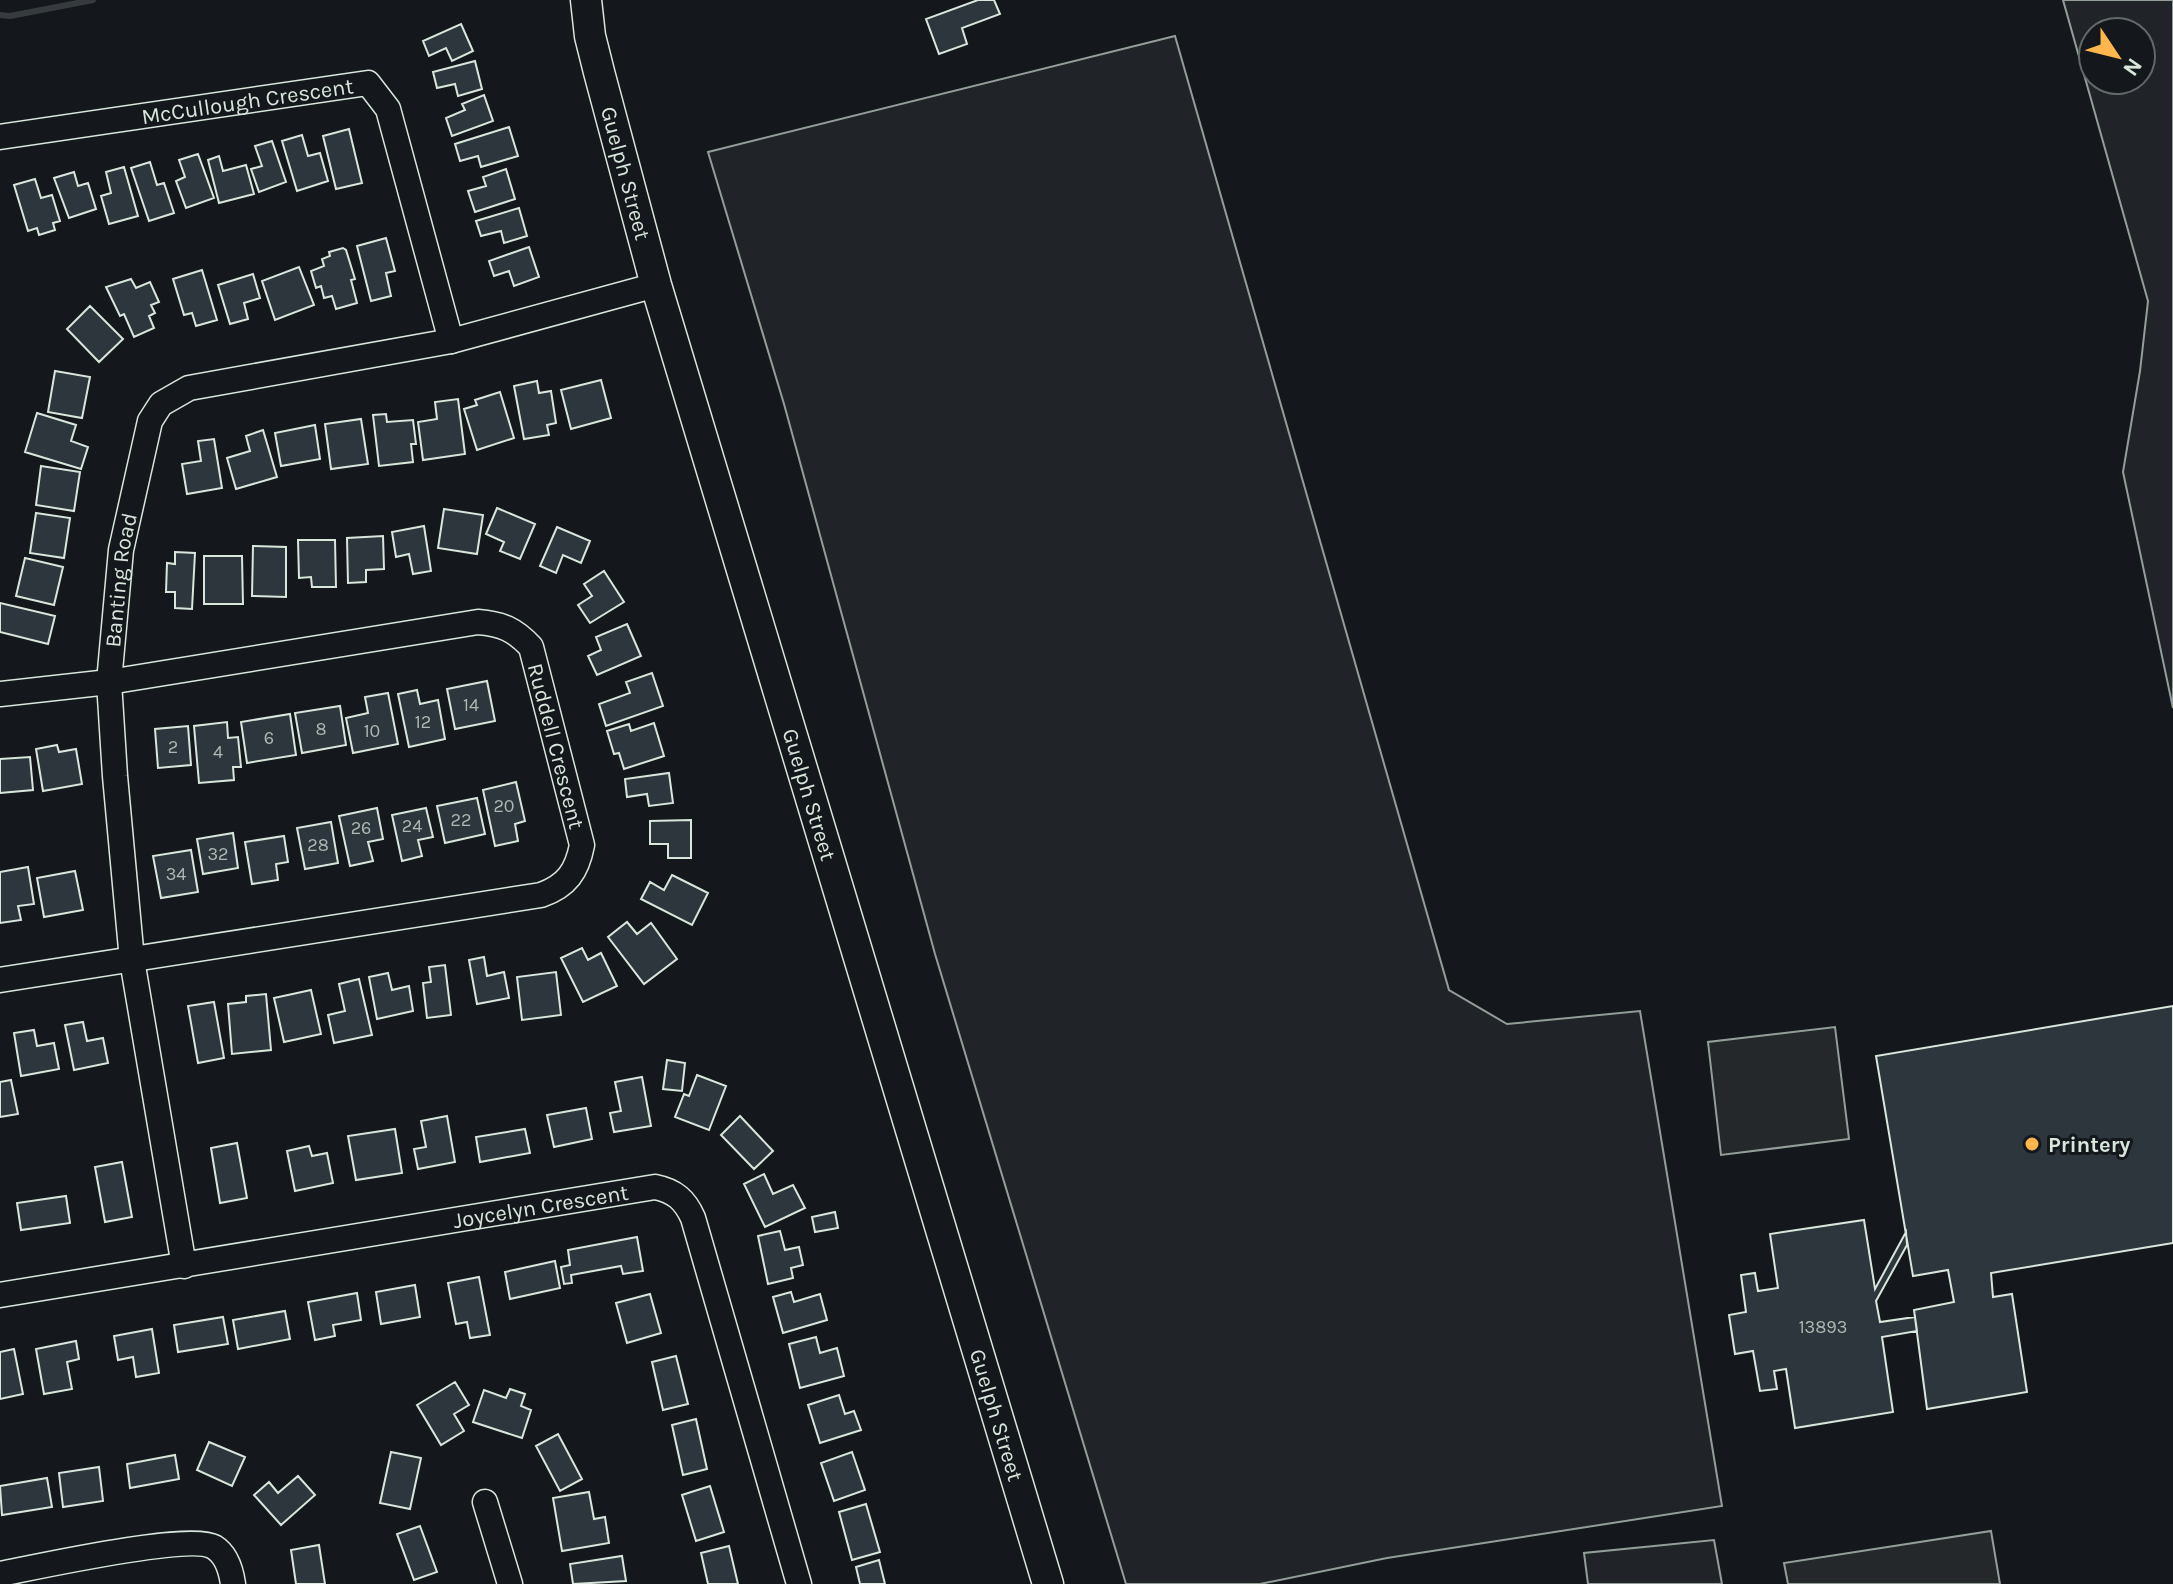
<svg xmlns="http://www.w3.org/2000/svg" width="2173" height="1584" viewBox="0 0 2173 1584" font-family="Karla,sans-serif">
	<style>
		.green { fill: #202428; stroke: #939e99; stroke-width: 2; fill-rule: evenodd }
		.parking { fill: #24282b; stroke: #939e99; stroke-width: 2 }
		.lines { fill: none; stroke-linecap: round; stroke-linejoin: round }
		.stream { stroke: #363b3e; stroke-width: 6 }
		.building { fill: #2c363c; stroke: #d8e6dc; stroke-width: 2 }
		.minor-casing { stroke: #d8e6dc; stroke-width: 27 }
		.major-casing { stroke: #d8e6dc; stroke-width: 33 }
		.minor { stroke: #14181c; stroke-width: 24 }
		.major { stroke: #14181c; stroke-width: 30 }
		.poi-dot { fill: #ffb74d; stroke: #14181c; stroke-width: 3 }
		.labels { text-anchor: middle; stroke-width: 6; stroke-linejoin: round; paint-order: stroke }
		.number-label { font-size: 18px; fill: #adbab4 }
		.street-label { font-size: 22px; fill: #d8e6dc; stroke: #14181c }
		.poi-label { font-size: 22px; font-weight: bold; fill: #d8e6dc; stroke: #14181c; text-anchor: start }
	</style>
	<rect width="100%" height="100%" fill="#14181c"/>
	<path class="green" d="M2063 0H2173V708L2123 472 2140 371 2148 301ZM2141 32V80H2093V32Z
		M1175 36 1449 990 1507 1024 1640 1011 1722 1506 1387 1558 1260 1584H1126L935 954 784 404 708 152Z
		M1714 1540 1722 1584H1588L1584 1553Z"/>
	<path class="parking" d="M1835 1027 1849 1139 1721 1155 1708 1042Z
		M1991 1531 2000 1584H1788L1784 1563Z"/>
	<g class="lines">
		<path class="stream" d="M0 15 10 16 93 0"/>
	</g>
	<path class="building" d="M978 0H994L1000 14 962 28 967 44 939 54 926 19Z
		M461 24 473 51 452 61 446 48 429 56 423 41Z
		M475 61 482 89 458 96 455 84 437 88 433 72Z
		M484 95 493 121 452 136 446 118 465 110 462 104Z
		M509 127 518 156 481 167 478 156 460 161 455 144Z
		M349 129 362 183 336 189 323 136Z
		M302 135 308 156 320 153 328 181 297 191 282 141Z
		M272 141 286 182 259 192 251 169 262 166 255 146Z
		M198 154 214 198 186 208 176 181 185 177 179 160Z
		M219 156 223 171 246 165 254 194 219 203 208 160Z
		M150 162 157 185 164 183 174 213 149 221 131 168Z
		M124 167 138 216 109 224 101 196 111 193 106 172Z
		M506 169 515 199 475 212 468 191 486 186 483 177Z
		M74 172 78 186 88 183 96 209 69 218 54 178Z
		M35 179 41 198 52 195 60 221 53 223 55 230 39 235 37 228 28 231 14 185Z
		M519 208 527 236 504 243 501 231 481 236 476 221Z
		M386 238 395 271 386 273 391 296 371 301 357 246Z
		M529 247 539 277 514 286 509 271 494 276 489 261Z
		M343 248 346 250 355 279 351 280 357 303 336 309 332 296 324 298 321 286 316 288 311 271 324 266 322 259 330 256 329 252Z
		M299 267 314 305 275 320 262 281Z
		M202 270 217 320 196 326 192 313 184 315 173 279Z
		M253 274 260 298 244 303 248 319 230 324 218 285Z
		M131 279 136 288 150 282 159 302 151 305 155 313 149 316 154 328 134 337 124 314 120 316 106 287Z
		M90 306 123 339 99 362 67 329Z
		M55 371 90 377 82 418 48 412Z
		M601 380 611 418 571 429 561 390Z
		M537 381 539 393 551 391 556 423 547 425 549 435 524 439 514 386Z
		M500 392 514 438 477 450 464 409 477 405 475 400Z
		M458 399 465 454 423 460 418 422 437 419 435 402Z
		M37 413 76 425 71 441 88 447 81 469 25 452Z
		M386 414 387 422 413 420 416 444H411L413 462 379 466 373 415Z
		M361 419 368 464 331 469 325 424Z
		M315 425 320 459 281 466 275 433Z
		M263 430 277 477 236 489 227 458 250 451 246 436Z
		M214 439 222 488 187 494 182 464 201 461 198 441Z
		M41 466 80 472 74 511 36 505Z
		M497 508 535 524 520 559 500 551 504 542 486 534Z
		M444 509 483 515 477 554 438 548Z
		M36 513 70 518 64 558 30 553Z
		M424 526 431 571 413 574 409 554 396 557 392 532Z
		M557 527 590 541 581 563 563 555 556 573 540 566Z
		M383 536 384 569 366 570V582L348 583 347 538Z
		M298 540H335L336 587H312L311 577 299 578Z
		M253 546 286 547V597L252 596Z
		M175 552 195 553 192 609 175 608V592H166L167 563 175 564Z
		M204 556H242L243 604H204Z
		M25 558 63 567 54 605 16 596Z
		M604 571 624 602 590 623 578 605 592 596 584 584Z
		M0 603 55 616 48 644 0 632Z
		M627 624 641 656 597 675 588 656 601 650 596 637Z
		M652 673 663 706 606 726 599 704 630 693 626 682Z
		M487 681 495 721 455 729 447 689Z
		M417 690 420 704 438 700 445 739 409 747 398 694Z
		M388 693 398 744 353 753 346 718 368 713 365 697Z
		M340 706 346 745 302 753 295 713Z
		M290 714 296 755 247 763 241 722Z
		M227 722 228 738 238 737 241 767H233L234 780 199 783 194 726Z
		M654 723 664 756 624 769 619 753 614 754 607 731 629 724 631 731Z
		M188 726 191 765 158 768 155 729Z
		M57 745 59 752 76 749 82 784 43 791 36 749Z
		M30 757 33 790 0 793V759Z
		M669 773 673 803 649 806 647 794 627 797 625 779Z
		M516 782 525 821 515 824 518 841 495 846 483 790Z
		M477 798 485 834 445 843 437 806Z
		M377 808 383 839 368 842 373 861 350 866 339 816Z
		M426 808 433 837 418 840 422 856 402 861 392 815Z
		M691 820V858H668V844H650V821Z
		M331 822 338 863 305 869 297 828Z
		M233 833 238 868 203 874 197 839Z
		M284 836 288 862 276 864 278 880 252 884 245 842Z
		M191 850 198 892 161 898 153 856Z
		M28 867 34 904 18 906 21 920 0 923V872Z
		M75 871 83 910 44 917 37 878Z
		M672 875 708 893 692 925 641 899 650 882 664 890Z
		M627 922 637 934 651 923 677 959 644 984 608 937Z
		M582 948 588 960 601 953 617 986 583 1002 561 958Z
		M484 957 487 976 504 972 509 998 477 1004 469 960Z
		M445 965 451 1015 427 1018 423 983 431 982 429 967Z
		M556 972 561 1015 522 1020 517 977Z
		M388 973 392 990 409 986 413 1011 377 1019 369 977Z
		M359 979 372 1035 334 1043 328 1015 345 1011 339 984Z
		M311 990 321 1034 284 1042 274 998Z
		M266 994 271 1050 232 1054 228 1004 246 1002V996Z
		M214 1002 224 1058 198 1063 188 1006Z
		M2173 1006V1243L1991 1273 1993 1297 2012 1294 2027 1392 1927 1409 1914 1310 1954 1302 1948 1270 1913 1276 1876 1056Z
		M83 1022 87 1041 103 1038 108 1063 74 1070 65 1025Z
		M34 1030 37 1046 54 1043 59 1069 21 1076 14 1033Z
		M667 1060 685 1063 682 1091 663 1089Z
		M697 1075 726 1086 709 1130 675 1117 684 1094 689 1096Z
		M642 1077 651 1126 614 1132 610 1113 621 1111 615 1082Z
		M11 1080 18 1114 0 1117V1082Z
		M586 1108 592 1139 554 1147 547 1115Z
		M447 1116 455 1162 418 1169 414 1149 426 1147 421 1121Z
		M740 1116 773 1151 754 1169 721 1135Z
		M395 1129 402 1173 356 1180 348 1136Z
		M525 1129 530 1153 480 1162 476 1137Z
		M237 1143 247 1198 220 1203 211 1148Z
		M309 1146 312 1156 327 1153 333 1183 295 1191 287 1151Z
		M122 1162 132 1217 105 1222 95 1167Z
		M764 1174 773 1194 793 1185 805 1208 765 1227 744 1184Z
		M66 1196 70 1223 21 1230 17 1203Z
		M835 1212 838 1228 815 1232 812 1217Z
		M1864 1220 1875 1289 1906 1232 1907 1245 1876 1301 1880 1322 1915 1317 1917 1331 1882 1337 1893 1412 1795 1428 1786 1369 1774 1371 1777 1389 1760 1391 1753 1351 1735 1354 1729 1315 1746 1312 1741 1275 1755 1273 1758 1291 1778 1288 1770 1234Z
		M780 1231 785 1250 799 1247 803 1265 791 1268 793 1278 768 1284 758 1236Z
		M637 1237 643 1271 623 1274 621 1266 571 1275 572 1283 564 1284 561 1267 570 1265 568 1250Z
		M555 1261 560 1288 510 1299 505 1272Z
		M479 1277 490 1335 470 1338 467 1322 456 1324 448 1283Z
		M415 1285 420 1317 381 1324 376 1292Z
		M791 1292 794 1302 820 1294 827 1320 783 1333 773 1297Z
		M357 1293 361 1320 333 1325 335 1336 315 1340 308 1302Z
		M650 1294 661 1333 627 1343 616 1303Z
		M285 1311 290 1339 238 1349 233 1320Z
		M223 1317 228 1344 178 1352 174 1325Z
		M152 1329 159 1373 136 1377 133 1357 118 1360 114 1336Z
		M816 1337 820 1353 837 1348 844 1376 800 1388 789 1344Z
		M76 1341 79 1359 67 1362 72 1389 44 1394 36 1349Z
		M14 1349 23 1394 0 1399V1352Z
		M676 1356 688 1404 663 1410 652 1362Z
		M455 1382 469 1405 454 1414 464 1431 441 1445 417 1405Z
		M510 1389 525 1394 521 1406 531 1410 522 1438 473 1422 484 1390 506 1398Z
		M839 1395 845 1414 854 1411 861 1430 820 1443 808 1405Z
		M696 1419 707 1469 683 1475 672 1425Z
		M558 1434 582 1479 560 1491 536 1446Z
		M209 1442 245 1457 232 1486 197 1470Z
		M391 1452 421 1458 410 1509 380 1503Z
		M852 1452 865 1490 834 1501 821 1463Z
		M175 1455 179 1479 130 1488 127 1464Z
		M99 1467 103 1501 63 1507 59 1473Z
		M298 1476 315 1495 281 1525 254 1495 269 1482 278 1493Z
		M47 1478 52 1507 2 1515 0 1486Z
		M710 1486 724 1532 696 1541 682 1495Z
		M589 1492 594 1519 605 1517 609 1543 562 1551 553 1498Z
		M866 1504 880 1552 852 1560 839 1512Z
		M420 1526 437 1572 414 1580 397 1534Z
		M319 1545 325 1584H296L291 1550Z
		M729 1546 738 1584H708L701 1553Z
		M622 1556 626 1581 573 1584 570 1564Z
		M879 1560 885 1584H860L856 1567Z"/>
	<g class="lines">
		<g class="minor-casing">
			<g id="minor">
				<path id="s1" d="M0 137 368 83 388 109 451 341"/>
				<path id="s2" d="M0 694 109 682 478 622C502 624 514 629 531 647L582 845C577 871 567 886 541 895L0 980"/>
				<path id="s3" d="M184 1266 132 960 115 776 109 682 121 550 150 421 161 404 189 388 451 341 656 285"/>
				<path id="s4" d="M0 1295 655 1187C675 1191 685 1200 693 1218L799 1584"/>
				<path d="M485 1502 510 1584"/>
				<path d="M0 1574C36 1567 190 1533 214 1547 227 1555 231 1570 233 1584"/>
			</g>
		</g>
		<g class="major-casing">
			<g id="major">
				<path id="s5" d="M586 0 590 36 599 72 656 285 1048 1584"/>
			</g>
		</g>
		<use href="#minor" class="minor"/>
		<use href="#major" class="major"/>
	</g>
	<circle class="poi-dot" cx="2032" cy="1144" r="8"/>
	<g class="labels">
		<g class="number-label">
			<text x="471" y="711">14</text>
			<text x="423" y="728">12</text>
			<text x="321" y="735">8</text>
			<text x="372" y="737">10</text>
			<text x="269" y="744">6</text>
			<text x="173" y="753">2</text>
			<text x="218" y="758">4</text>
			<text x="504" y="812">20</text>
			<text x="461" y="826">22</text>
			<text x="412" y="832">24</text>
			<text x="361" y="834">26</text>
			<text x="318" y="851">28</text>
			<text x="218" y="860">32</text>
			<text x="176" y="880">34</text>
			<text x="1823" y="1333">13893</text>
		</g>
		<g class="street-label">
			<text dy="8" stroke="none"><textPath href="#s1" startOffset="250">McCullough Crescent</textPath></text>
			<text dy="8" stroke="none"><textPath href="#s5" startOffset="178">Guelph Street</textPath></text>
			<text dy="8" stroke="none"><textPath href="#s3" startOffset="692">Banting Road</textPath></text>
			<text dy="8" stroke="none"><textPath href="#s2" startOffset="646">Ruddell Crescent</textPath></text>
			<text dy="8" stroke="none"><textPath href="#s5" startOffset="826">Guelph Street</textPath></text>
			<text dy="8" stroke="none"><textPath href="#s4" startOffset="548">Joycelyn Crescent</textPath></text>
			<text dy="8" stroke="none"><textPath href="#s5" startOffset="1474">Guelph Street</textPath></text>
		</g>
		<g class="poi-label">
			<text x="2048" y="1152">Printery</text>
		</g>
	</g>
	<g transform="translate(2117 56) rotate(125)"><circle r="38" fill="#14181c" stroke="#626a69" stroke-width="2"/>
	<path d="M0-6L14 30L0 20L-14 30Z" fill="#ffb74d"/>
	<text y="-12" font-size="22" font-weight="bold" text-anchor="middle" fill="#d8e6dc">N</text>
	</g>
</svg>
